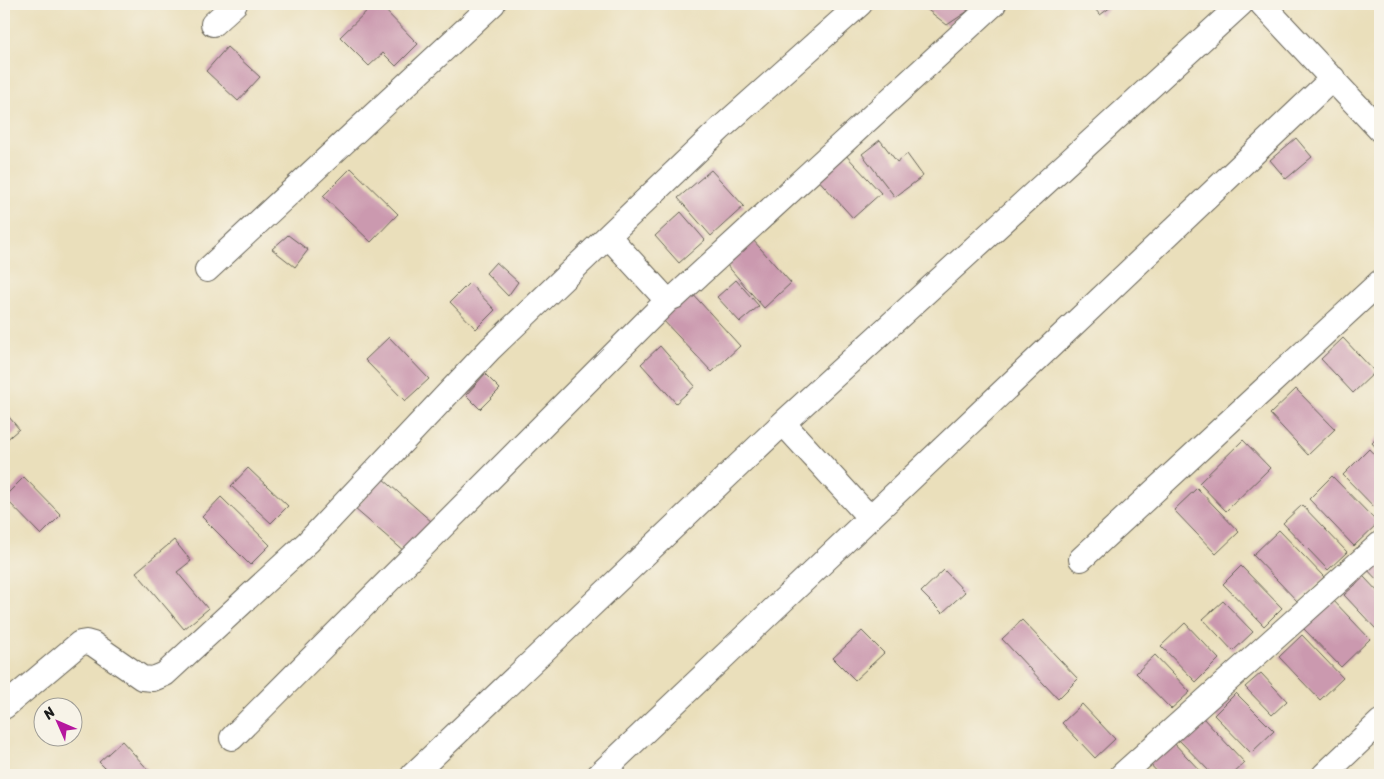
<svg xmlns="http://www.w3.org/2000/svg" width="1384" height="779" viewBox="0 0 1384 779" font-family="Sriracha,sans-serif">
	<style>
		.building { fill: #cb99af }
		.lines { fill: none; stroke-linecap: round; stroke-linejoin: round }
		.street-casing { stroke: #646054; stroke-width: 26 }
		.street { stroke: #fff; stroke-width: 24 }
	</style>
	<rect width="100%" height="100%" fill="#f7f3e8"/>
	<filter id="ink" filterUnits="userSpaceOnUse"><feTurbulence type="fractalNoise" baseFrequency=".02" numOctaves="2"/><feDisplacementMap in="SourceGraphic" scale="10" xChannelSelector="R" yChannelSelector="G"/><feConvolveMatrix kernelMatrix="1 2 1 2 8 2 1 2 1" color-interpolation-filters="sRGB"/></filter>
	<filter id="wash" filterUnits="userSpaceOnUse"><feTurbulence type="fractalNoise" baseFrequency=".0096" numOctaves="4" result="noise"/><feDisplacementMap in="SourceGraphic" scale="20" xChannelSelector="R" yChannelSelector="G"/><feGaussianBlur stdDeviation="1.12" result="paint"/><feColorMatrix in="noise" values="0 0 0 0 0 0 0 0 0 0 0 0 0 0 0 0 0 1.4 0 .05"/><feComposite in="paint" operator="in"/></filter>
	<g filter="url(#wash)">
		<rect width="100%" height="100%" fill="#eadfbb"/>
		<g id="blocks">
			<path class="building" d="M374 4H379L418 44 396 66 383 53 369 66 340 37Z
				M920 4H960L968 11 947 25Z
				M1091 4H1115L1100 15Z
				M227 47 260 77 238 101 206 71Z
				M1296 138 1312 157 1286 179 1270 160Z
				M880 140 897 162 907 154 923 176 895 197 862 154Z
				M842 151 881 193 853 218 815 176Z
				M351 168 398 214 371 242 323 196Z
				M711 170 744 206 711 236 678 198Z
				M681 212 705 240 679 263 655 236Z
				M288 235 308 250 295 267 272 249Z
				M753 240 791 283 764 308 726 264Z
				M496 262 518 282 508 296 486 273Z
				M736 280 759 306 740 322 717 297Z
				M469 283 495 310 476 329 450 302Z
				M690 291 740 346 712 372 661 318Z
				M389 337 429 379 405 401 365 360Z
				M1343 338 1375 372 1353 393 1321 359Z
				M660 346 695 386 676 403 641 364Z
				M485 374 500 389 480 409 466 395Z
				M1296 389 1335 429 1308 455 1270 414Z
				M4 411 19 429 4 442Z
				M1380 434V452L1372 443Z
				M1243 440 1270 468 1226 511 1199 483Z
				M1369 449 1380 461V513L1343 475Z
				M248 468 288 506 271 523 231 486Z
				M1332 476 1378 523 1354 546 1309 499Z
				M24 477 61 515 41 535 4 497Z
				M382 478 432 522 405 552 355 509Z
				M1197 488 1239 532 1216 554 1174 510Z
				M221 497 270 545 250 565 202 517Z
				M1302 505 1347 552 1328 570 1283 523Z
				M1279 530 1324 577 1298 602 1253 555Z
				M174 540 191 561 177 572 208 609 184 629 136 572Z
				M1380 550V583L1364 566Z
				M1241 566 1282 608 1264 626 1223 584Z
				M944 570 965 592 942 613 921 592Z
				M1364 577 1380 594V625L1376 629 1344 595Z
				M1331 598 1370 639 1341 667 1301 626Z
				M1223 601 1253 632 1233 651 1203 619Z
				M1022 620 1078 679 1058 699 1002 639Z
				M1185 623 1219 659 1196 682 1161 646Z
				M862 631 884 653 855 680 833 658Z
				M1302 635 1343 678 1320 700 1279 657Z
				M1155 655 1190 692 1171 709 1136 673Z
				M1261 673 1287 701 1272 715 1245 687Z
				M1236 693 1274 731 1251 753 1214 715Z
				M1082 704 1115 739 1095 758 1062 723Z
				M1202 717 1245 763 1232 775H1213L1178 739Z
				M122 741 153 775H112L99 762Z
				M1172 741 1204 775H1160L1149 763Z"/>
		</g>
	</g>
	<g filter="url(#ink)">
		<use href="#blocks" fill-opacity="0" stroke="#646054" stroke-width="1"/>
		<g class="lines">
			<g class="street-casing">
				<path id="street" d="M1262 4 1380 130
					M213 24 235 4
					M609 237 664 297 669 299 676 296 994 4
					M207 270 493 4
					M783 423 870 518
					M1081 559 1380 282
					M4 707 80 643 86 642 93 644 142 678 153 679 165 674 308 542 490 349 720 129 860 4
					M232 738 669 299
					M413 775 783 423 1241 4
					M599 775 1333 78
					M1122 775 1380 544
					M1324 775 1380 722"/>
			</g>
			<use href="#street" class="street"/>
		</g>
	</g>
	<rect width="1384" height="779" fill="none" stroke="#f7f3e8" stroke-width="20"/>
	<g transform="translate(58 722) rotate(315)"><circle r="24" fill="#f7f3e8" stroke="#9f9d96"/>
	<path d="M0-4L9 19L0 12L-9 19Z" fill="#b5179e"/>
	<text y="-8" font-size="14" font-weight="bold" text-anchor="middle" fill="#1c1c1c">N</text>
	</g>
</svg>
